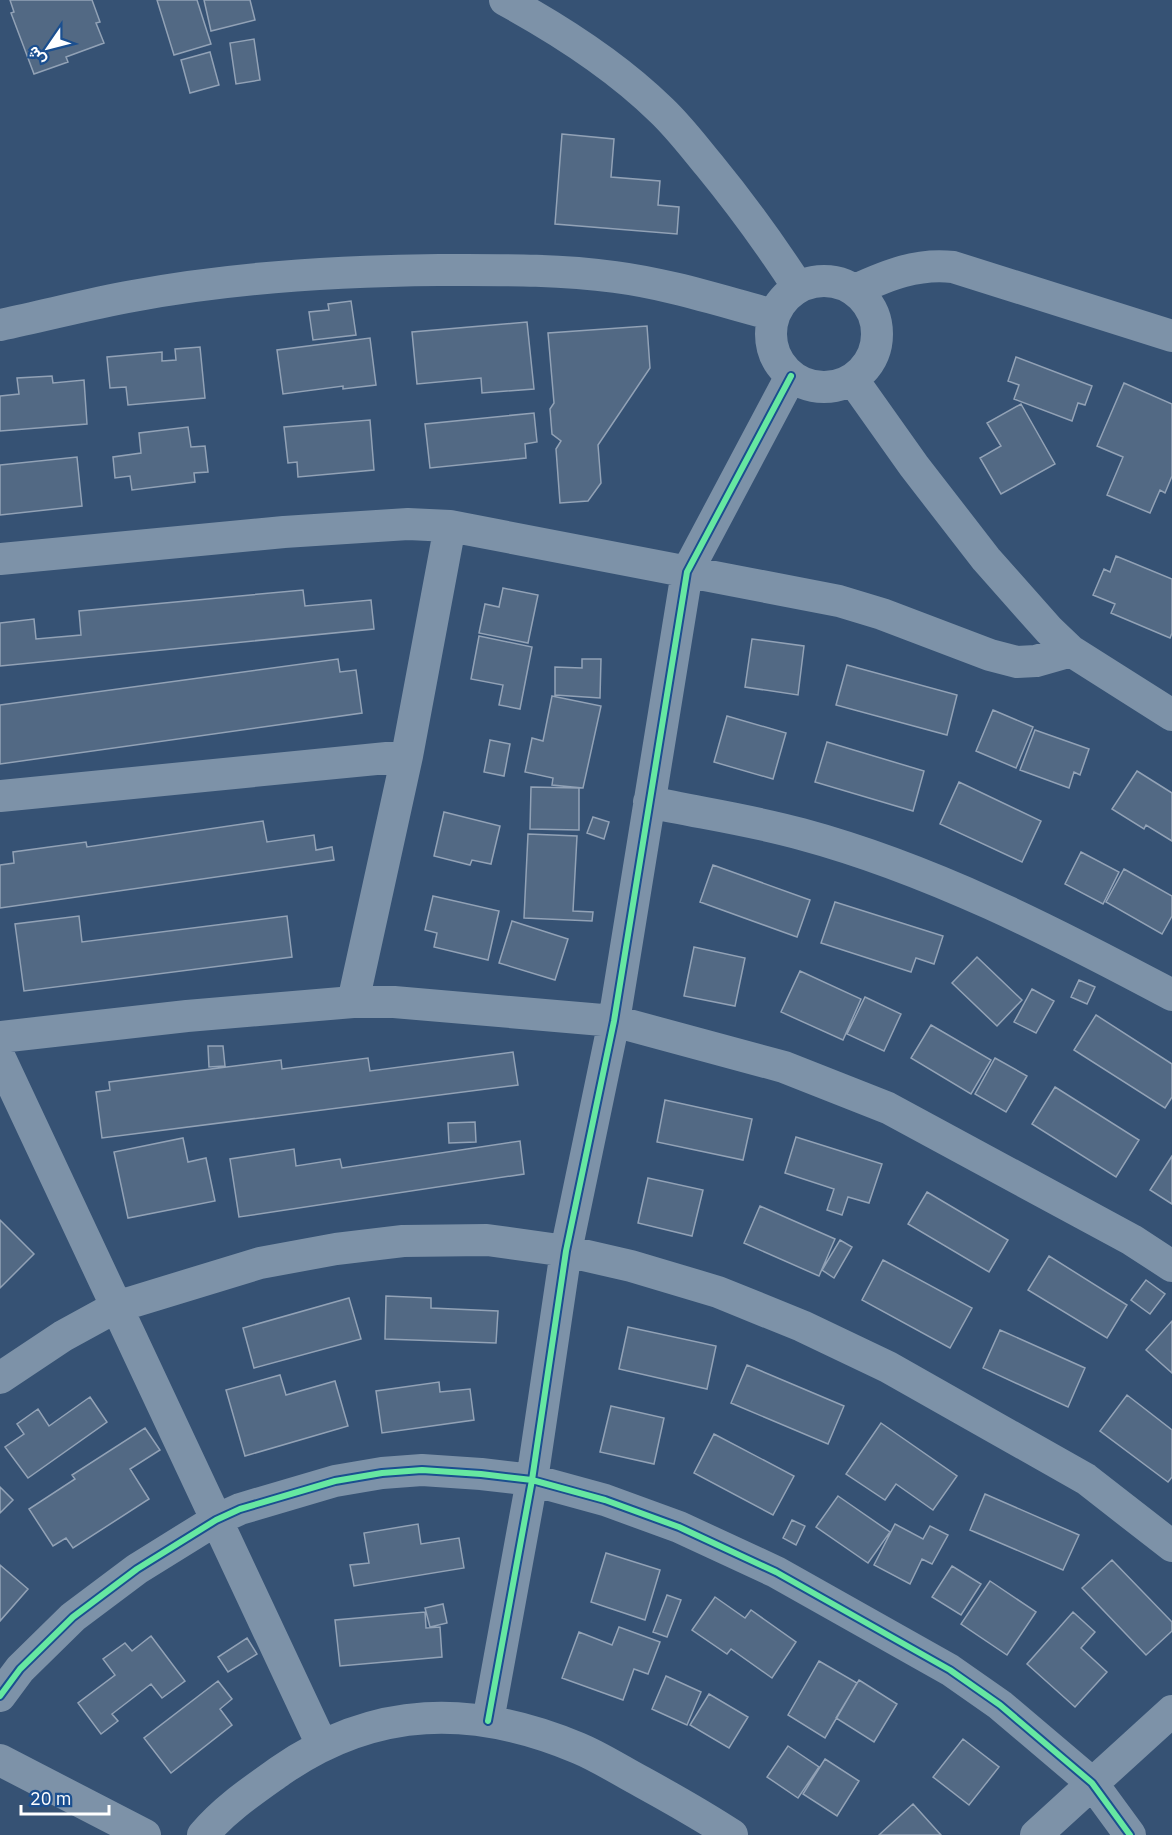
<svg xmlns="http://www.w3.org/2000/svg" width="1172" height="1835" viewBox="0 0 1172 1835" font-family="'IBM Plex Sans',Vazirmatn,sans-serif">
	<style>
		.building { fill: #526984; stroke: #92a2b6; stroke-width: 1.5 }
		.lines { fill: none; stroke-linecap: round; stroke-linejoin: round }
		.street { stroke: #7d92a8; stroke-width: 32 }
		.cycleway-casing { stroke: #1b4f8f; stroke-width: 10 }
		.cycleway { stroke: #66e7a1; stroke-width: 6 }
	</style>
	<rect width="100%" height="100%" fill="#365274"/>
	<path class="building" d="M10 0H92L100 22 96 23 104 43 66 57 68 62 34 74 11 13 14 12Z
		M157 0H197L211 44 174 55Z
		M204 0H250L255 20 211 31Z
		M254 39 260 80 236 84 230 43Z
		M210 52 219 85 190 93 181 60Z
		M562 134 614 139 611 177 660 181 658 205 679 207 677 234 555 224Z
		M351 301 356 335 313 340 309 312 329 310 328 304Z
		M527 322 534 389 482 393 481 378 417 384 412 332Z
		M647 326 650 368 598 445 601 483 588 501 560 503 556 449 561 441 552 434 550 409 554 403 548 333Z
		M370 338 376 385 343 389V386L283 394 277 350Z
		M200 347 205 398 128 405 126 387 110 388 107 357 162 352V361L176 360 175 349Z
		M1016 357 1092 386 1085 405 1078 403 1072 421 1014 399 1019 385 1008 381Z
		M52 376 53 383 84 380 87 424 0 431V396L19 394 17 378Z
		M1124 383 1172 404V476L1165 493 1160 490 1150 513 1107 495 1123 457 1097 446Z
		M1021 404 1055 464 1001 494 980 458 1001 446 987 423Z
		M534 413 537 442 525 444 526 458 430 468 425 424Z
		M370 420 374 470 298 477 297 462 288 463 284 427Z
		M188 427 191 447 205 446 208 472 194 473 195 482 132 490 130 476 115 478 113 457 141 453 139 433Z
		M77 457 82 506 0 515V465Z
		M1116 556 1172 579V633L1170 638 1111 613 1115 604 1093 595 1104 569 1110 572Z
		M503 588 538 595 528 643 479 633 485 604 499 607Z
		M303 590 305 606 371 600 374 629 0 666V623L34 619 36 639 81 635 79 611Z
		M479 636 532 647 520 709 499 705 503 685 471 679Z
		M752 639 804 646 798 695 745 687Z
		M338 659 340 672 356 670 362 713 0 764V705Z
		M582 659H601L600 698 555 695V667L582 668Z
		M847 665 957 695 947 735 836 705Z
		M552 696 601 706 583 788 552 785 553 778 525 772 532 738 543 741Z
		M993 710 1033 727 1016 768 976 751Z
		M727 716 786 733 773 779 714 762Z
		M1035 730 1089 749 1080 775 1074 772 1069 788 1020 770Z
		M490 740 510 744 504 776 484 772Z
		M827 742 924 771 913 811 815 782Z
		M1137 771 1172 793V841L1146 825 1144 829 1112 809Z
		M959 782 1041 821 1022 862 940 824Z
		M531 787 579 788V830L530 829Z
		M444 812 500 826 491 864 472 860 470 865 434 856Z
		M593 817 609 822 604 839 587 833Z
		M263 821 267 842 314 835 316 850 332 847 334 860 0 908V865L14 863 13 852 86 842 87 847Z
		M528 834 577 836 573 911 593 912 592 921 524 918Z
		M1081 852 1119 872 1103 904 1065 884Z
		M713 865 810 900 797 937 700 902Z
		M1124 869 1172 896V916L1162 934 1106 902Z
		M433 896 499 911 488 960 434 947 437 933 425 930Z
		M835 902 943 936 934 964 916 958 911 972 821 943Z
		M79 916 82 942 287 916 292 957 24 991 15 924Z
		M512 921 568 939 555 980 499 963Z
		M694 947 745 958 735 1006 684 996Z
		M977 957 1022 1000 997 1026 952 983Z
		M800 971 861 999 843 1040 781 1012Z
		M1079 980 1095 987 1087 1004 1071 997Z
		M1032 989 1054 1001 1036 1033 1014 1022Z
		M865 997 901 1014 884 1051 847 1034Z
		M1096 1015 1172 1064V1097L1165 1108 1074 1050Z
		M931 1025 991 1060 971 1094 911 1058Z
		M208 1046H223L225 1066 209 1067Z
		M513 1052 518 1085 102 1138 96 1092 110 1090 109 1082 281 1060 282 1069 368 1058 370 1071Z
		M995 1058 1027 1076 1006 1112 975 1094Z
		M1055 1087 1139 1140 1116 1177 1032 1124Z
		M665 1100 752 1119 743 1160 657 1142Z
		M475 1122 476 1142 449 1143 448 1123Z
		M796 1137 882 1164 869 1203 848 1197 842 1215 827 1210 834 1189 785 1173Z
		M183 1138 188 1162 206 1158 215 1201 128 1218 114 1152Z
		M520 1141 524 1174 239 1217 230 1159 294 1149 296 1166 340 1159 342 1168Z
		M1172 1156V1204L1150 1190Z
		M648 1178 703 1190 692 1236 638 1223Z
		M927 1192 1008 1240 989 1272 908 1224Z
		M760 1206 835 1239 819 1276 744 1243Z
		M0 1220 34 1254 0 1288Z
		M840 1240 852 1247 834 1278 822 1270Z
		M1049 1256 1127 1305 1107 1338 1028 1290Z
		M883 1260 972 1308 950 1348 862 1300Z
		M1146 1280 1165 1294 1150 1314 1131 1300Z
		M386 1296 431 1298V1308L498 1311 496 1343 385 1339Z
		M349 1298 361 1339 254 1368 243 1328Z
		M1172 1321V1373L1146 1350Z
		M628 1327 716 1346 707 1389 619 1369Z
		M1000 1330 1085 1368 1068 1407 983 1368Z
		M747 1365 844 1406 828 1444 731 1403Z
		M280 1375 286 1395 335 1381 348 1426 245 1456 226 1390Z
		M439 1382 440 1392 470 1389 474 1420 382 1433 376 1391Z
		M1127 1395 1172 1430V1477L1168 1482 1100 1431Z
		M90 1397 107 1422 28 1478 5 1447 24 1434 17 1424 38 1409 49 1426Z
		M611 1406 664 1418 654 1464 600 1452Z
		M881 1423 957 1476 933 1510 896 1484 885 1500 846 1474Z
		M145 1428 160 1450 130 1469 149 1499 73 1548 66 1538 53 1546 29 1509 75 1479 72 1475Z
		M714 1434 794 1476 773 1515 694 1473Z
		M0 1487 13 1500 0 1513Z
		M985 1494 1079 1535 1063 1570 970 1530Z
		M838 1496 890 1532 868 1563 816 1527Z
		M792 1520 805 1526 796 1545 783 1538Z
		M418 1524 421 1544 459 1538 464 1568 354 1586 350 1565 369 1563 364 1533Z
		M895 1524 923 1539 930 1526 948 1535 932 1564 922 1559 910 1584 874 1565Z
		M606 1553 660 1570 645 1620 591 1602Z
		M1112 1560 1172 1622V1631L1146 1655 1082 1588Z
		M0 1565 28 1589 0 1621Z
		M952 1566 981 1584 961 1615 932 1597Z
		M990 1581 1036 1612 1007 1655 961 1624Z
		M667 1595 681 1600 667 1637 653 1632Z
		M715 1597 745 1618 751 1610 796 1642 772 1678 731 1649 727 1654 692 1630Z
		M443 1604 447 1623 430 1627 425 1608Z
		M425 1612 426 1628 440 1627 442 1657 340 1666 335 1620Z
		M1073 1612 1095 1632 1081 1648 1107 1672 1075 1707 1027 1664Z
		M619 1627 660 1642 648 1674 634 1669 623 1700 562 1678 579 1632 612 1645Z
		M151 1636 185 1681 162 1698 151 1684 112 1714 118 1721 101 1734 78 1703 115 1675 103 1659 125 1643 132 1651Z
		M247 1638 257 1654 228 1672 218 1657Z
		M819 1661 857 1683 825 1738 788 1715Z
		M666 1676 701 1692 687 1725 652 1709Z
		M859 1680 897 1704 874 1742 836 1718Z
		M218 1681 232 1699 220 1709 232 1725 171 1773 144 1738Z
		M709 1694 748 1717 729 1748 690 1725Z
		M963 1739 999 1767 969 1805 933 1777Z
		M788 1746 819 1767 798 1798 767 1777Z
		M825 1759 859 1781 837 1816 803 1794Z
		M913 1804 941 1835H879Z"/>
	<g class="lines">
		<path class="street" d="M505 0C560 30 616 66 661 110 679 127 694 147 709 165 741 204 770 244 798 287
			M771 334a53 53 0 1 1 106 0a53 53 0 1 1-106 0Z
			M855 290C888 275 917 263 953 267L1172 336
			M0 325C44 316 88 304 133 296 234 277 336 271 439 270 498 270 557 269 615 277 669 284 721 301 774 315
			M853 380 914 466 986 559 1049 630 1071 651 1172 715
			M0 559 284 532 408 524 450 526 839 601 882 614 990 655 1017 662 1036 661 1071 651
			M0 796 407 756
			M649 802C700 813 751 820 801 834 931 869 1054 932 1172 995
			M353 1002 407 756 450 526
			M0 1037 187 1016 353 1002H394L614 1021 784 1067 888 1108 1132 1240 1172 1266
			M0 1058 322 1745
			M0 1378 63 1336 116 1307 260 1263 336 1249 403 1241 487 1240 566 1251 631 1266 718 1292 802 1326 888 1367 1086 1479 1172 1546
			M0 1696 20 1669 73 1617 137 1569 216 1520 240 1509 335 1481 382 1473 422 1470 481 1474 532 1480 605 1500 679 1527 776 1572 950 1670 1000 1705 1092 1783 1130 1835
			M488 1721 532 1480 566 1251 614 1021 687 572 791 376
			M0 1760 145 1835
			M203 1835C225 1809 252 1791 280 1771 375 1705 473 1704 578 1748 600 1757 621 1771 642 1782 673 1799 703 1816 732 1835
			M1036 1835 1172 1711"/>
		<g class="cycleway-casing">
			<path id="cycleway" d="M0 1696 20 1669 73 1617 137 1569 216 1520 240 1509 335 1481 382 1473 422 1470 481 1474 532 1480 605 1500 679 1527 776 1572 950 1670 1000 1705 1092 1783 1130 1835
				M488 1721 532 1480 566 1251 614 1021 687 572 791 376"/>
		</g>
		<use href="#cycleway" class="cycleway"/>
	</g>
	<g transform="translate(48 48) rotate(235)" stroke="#1b4f8f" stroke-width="4.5" paint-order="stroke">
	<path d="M0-4.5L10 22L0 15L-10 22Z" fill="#ffffff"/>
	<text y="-9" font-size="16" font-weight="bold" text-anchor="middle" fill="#ffffff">ش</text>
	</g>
	<path d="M21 1805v9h88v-9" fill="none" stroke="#ffffff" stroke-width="3"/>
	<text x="30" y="1805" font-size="18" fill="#ffffff" stroke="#1b4f8f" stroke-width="4.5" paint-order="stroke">20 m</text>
</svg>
